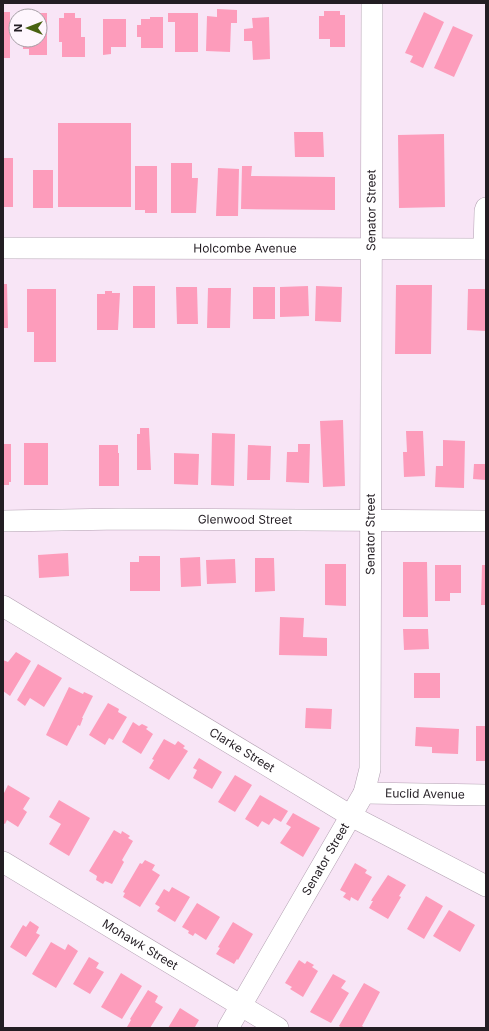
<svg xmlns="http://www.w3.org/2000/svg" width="489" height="1031" viewBox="0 0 489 1031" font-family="Inter,sans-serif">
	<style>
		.building { fill: #fd9cbb }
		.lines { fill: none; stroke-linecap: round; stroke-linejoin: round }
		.minor-casing { stroke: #b3a1b2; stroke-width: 22 }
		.minor { stroke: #fff; stroke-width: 21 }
		.labels { text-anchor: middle; stroke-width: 3; stroke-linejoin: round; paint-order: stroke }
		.street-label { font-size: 12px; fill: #231d23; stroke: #fef6fd }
	</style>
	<rect width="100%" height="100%" fill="#f8e5f6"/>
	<path class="building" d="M217 9 237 10V23H231L230 52 206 51 207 16 217 17Z
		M324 11H340V15H345V47H330V39H319V16H324Z
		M3 12H10V58H3Z
		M424 12 444 22 423 68 410 62 413 56 405 53Z
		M33 13H47V55H29V49H23V40H40V16H33Z
		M64 13H75V18H81V37H85V57H62V42H59V18H64Z
		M168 13H198V52H175V22H168Z
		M150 17H163V48H141V37H137V25H141V19H150Z
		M269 17 270 59 253 60 252 41H244V29L253 28 252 18Z
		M103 19H126V47H111V54L103 55Z
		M453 26 473 35 454 77 434 68Z
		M58 123H131V207H58Z
		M294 132H323L324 157H295Z
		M444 134 445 207 399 208 398 135Z
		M3 158H13V207H3Z
		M171 163H192V178H198L196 213H171Z
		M135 166H157V213H145V210H135Z
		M242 166H252L251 176 335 177V210L241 209Z
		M218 168 239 169 238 216H216Z
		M33 170H53V208H33Z
		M3 284H7L8 328H3Z
		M396 285H432L431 354H395Z
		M133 286H155V328H133Z
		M308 286 309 316 280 317V287Z
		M316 286 342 287 341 322 315 321Z
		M176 287H197L198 324H177Z
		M253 287H275V319H253Z
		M208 288H231L230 328H207Z
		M27 289H56V362H34V332H27Z
		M468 289H486V331L467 330Z
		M105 291H112V293H120L118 330H97V294H105Z
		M343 420 345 486 323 487 320 421Z
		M140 428H149L151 470H137V434H140Z
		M406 431H423L425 476 404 477 403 452H407Z
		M212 433 235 434 234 486 211 485Z
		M443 440 465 441 464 488 435 487 436 466H443Z
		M24 443H48V485H24Z
		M3 444H11V482H9V485H3Z
		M298 444H310L309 483 286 482 287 452H298Z
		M99 445H118V453H119V486H99Z
		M248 445 271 446 270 480H247Z
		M174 453 199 454 198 485 174 484Z
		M474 464H486V480L473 479Z
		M68 553 69 576 39 578 38 555Z
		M139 556H160V591H130V562H139Z
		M200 557 201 586 181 587 180 558Z
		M255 558H274L275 591 255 592Z
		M235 559 236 583 207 584 206 560Z
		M403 562H427L428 617H403Z
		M325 564H346V606L325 605Z
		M435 565H461V593H450V601H435Z
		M482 565H486V605H481Z
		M280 617 304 618 303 637 327 638V656L279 655Z
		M403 629H428L429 649 404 650Z
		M16 652 31 661 10 696 3 691V660L8 662Z
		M38 664 62 678 44 707 30 698 25 706 17 700Z
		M414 673H440V698H414Z
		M69 687 83 694 84 692 93 696 82 718H83L80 726 78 725 67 746 46 735Z
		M108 703 119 709 118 712 127 717 113 740 109 738 105 745 89 735Z
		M306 708 332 709 331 729 305 728Z
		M133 722 139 726 142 724 148 727 146 729 153 734 141 754 122 742Z
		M476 726H486V761H476Z
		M416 727 459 729 458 754 432 753V747L415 746Z
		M164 739 175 745 178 741 185 746 183 748 188 751 169 780 149 768 154 760 152 759Z
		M199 758 222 772 212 789 193 778 197 770 193 768Z
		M235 775 252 785 235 812 218 802Z
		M8 785 30 798 23 809 27 812 18 827 7 820 5 824 3 823V795Z
		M260 795 288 811 281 822 274 818 269 825 262 821 258 827 245 819Z
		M59 800 90 818 69 856 49 844 61 824 49 817Z
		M293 813 320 828 303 857 280 843 291 827 286 824Z
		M114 830 121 834 122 831 130 836 128 838 133 841 122 860 124 862 112 884 105 881 103 884 96 880 97 876 89 871Z
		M145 860 155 865 152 870 160 875 140 907 123 897 125 893 123 892 140 863 142 864Z
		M355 863 367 870 365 873 372 877 358 901 351 897 350 901 343 897 346 893 340 890Z
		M388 875 406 885 399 896 401 897 388 919 369 908 373 901H371L372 899Z
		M172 887 190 897 175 922 157 911 160 907 155 904 164 889 169 892Z
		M426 896 443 906 424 939 407 929Z
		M197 903 220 917 206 940 195 933 193 936 188 933 189 931 182 927Z
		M449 910 475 925 460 952 433 936Z
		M30 921 39 927 36 933 40 935 26 957 10 947 23 925 26 927Z
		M233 922 253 934 238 960 237 959 234 964 216 954 220 948 218 947Z
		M51 942 65 950 68 944 78 951 56 988 32 974Z
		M89 957 99 963 96 968 104 972 90 994 73 984Z
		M299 960 305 964 307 961 314 965 312 967 318 971 303 997 290 989 292 987 285 983Z
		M121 973 142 986 122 1019 101 1007Z
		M333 974 346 981 341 988 349 993 331 1023 310 1012Z
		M364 983 380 992 362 1026 365 1028H342L339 1026Z
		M148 990 158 996 155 1002 163 1007 150 1028H129L127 1027 131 1020 130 1019Z
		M180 1008 199 1020 195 1027 197 1028H168Z"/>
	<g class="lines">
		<g class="minor-casing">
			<g id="minor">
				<path id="s1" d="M3 248 486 249"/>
				<path d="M484 249 485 211 486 208"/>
				<path id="s2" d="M3 521 121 519 486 521"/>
				<path id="s3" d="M3 606 351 816 486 886"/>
				<path id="s4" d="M364 793 486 795"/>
				<path id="s5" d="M3 862 278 1028"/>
				<path id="s6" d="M228 1028 364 793 370 769 372 3"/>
			</g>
		</g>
		<use href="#minor" class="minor"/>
	</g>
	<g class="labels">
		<g class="street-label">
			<text dy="4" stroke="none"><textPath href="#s6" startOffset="855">Senator Street</textPath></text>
			<text dy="4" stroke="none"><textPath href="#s1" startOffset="242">Holcombe Avenue</textPath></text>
			<text dy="4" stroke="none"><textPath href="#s2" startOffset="242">Glenwood Street</textPath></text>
			<text dy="4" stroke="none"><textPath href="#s6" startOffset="531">Senator Street</textPath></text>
			<text dy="4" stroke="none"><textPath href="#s3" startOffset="279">Clarke Street</textPath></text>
			<text dy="4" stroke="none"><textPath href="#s4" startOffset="61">Euclid Avenue</textPath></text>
			<text dy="4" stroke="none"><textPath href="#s6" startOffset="195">Senator Street</textPath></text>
			<text dy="4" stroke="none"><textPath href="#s5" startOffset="160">Mohawk Street</textPath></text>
		</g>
	</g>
	<rect width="489" height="1031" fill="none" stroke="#231d23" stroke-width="8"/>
	<g transform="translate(28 28) rotate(270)"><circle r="19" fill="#fef6fd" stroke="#a69fa6"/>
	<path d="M0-3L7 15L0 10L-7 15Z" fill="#496211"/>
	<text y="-6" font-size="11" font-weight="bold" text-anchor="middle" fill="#231d23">N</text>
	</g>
</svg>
